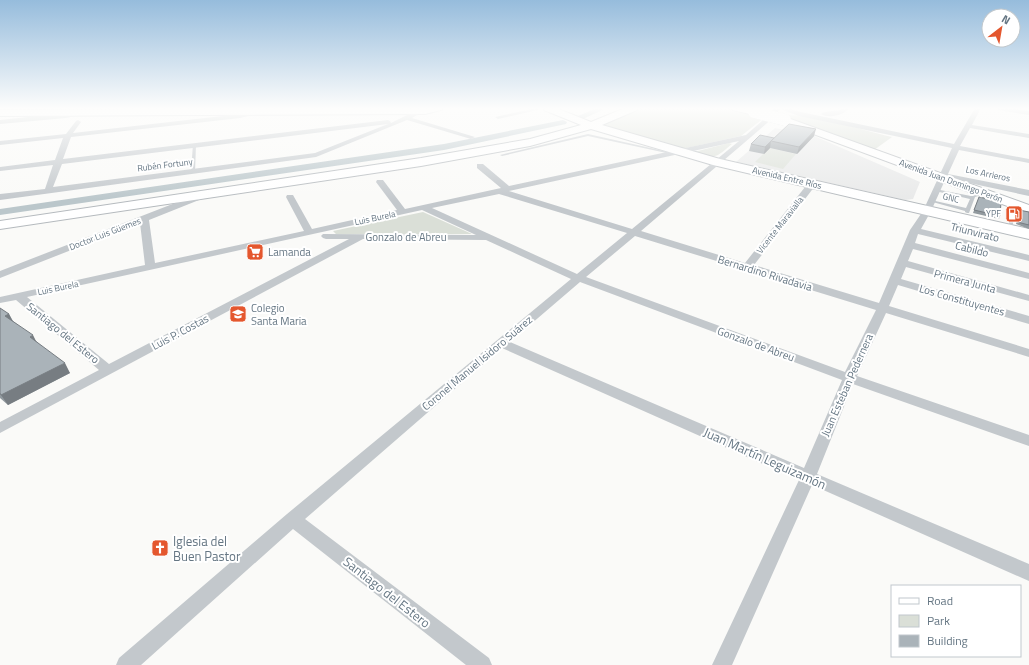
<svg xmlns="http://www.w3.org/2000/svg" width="1029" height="665" viewBox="0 0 1029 665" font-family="'Titillium Web',sans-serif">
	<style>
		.built { fill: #e8e9e9 }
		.green { fill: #dadfd7 }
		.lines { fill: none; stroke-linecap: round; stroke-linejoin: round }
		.canal { fill: #bbc7cb; fill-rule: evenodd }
		.secondary-casing { stroke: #b3babf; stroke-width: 2 }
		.primary-casing { stroke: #b5babe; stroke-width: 2 }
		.service { fill: #c3c8cc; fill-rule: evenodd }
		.minor { fill: #c3c8cc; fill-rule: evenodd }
		.secondary { fill: #fff; fill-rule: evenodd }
		.primary { fill: #fff; fill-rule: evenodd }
		.primary-bridge-casing { stroke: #b5babe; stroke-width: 12; stroke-linecap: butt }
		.primary-bridge { stroke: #fff; stroke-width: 12 }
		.wall { fill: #929a9f }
		.shaded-wall { fill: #777d82 }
		.building { fill: #aab3b9; stroke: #777d82 }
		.labels { text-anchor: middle; stroke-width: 4; stroke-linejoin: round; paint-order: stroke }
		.far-street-label { font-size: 9px; fill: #657683; stroke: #fff }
		.far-poi-label { font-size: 9px; fill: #657683; stroke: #fff; text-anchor: end }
		.street-label { font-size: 11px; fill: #657683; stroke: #fff }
		.poi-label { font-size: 11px; fill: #657683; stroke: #fff; text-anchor: start }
		.near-street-label { font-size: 13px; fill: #657683; stroke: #fff }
		.near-poi-label { font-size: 13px; fill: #657683; stroke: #fff; text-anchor: start }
	</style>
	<rect width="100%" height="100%" fill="#fafaf8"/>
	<path class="built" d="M775 128 814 136 920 182 913 199 905 200 736 162Z"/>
	<path class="green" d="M640 108H728L765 117 741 136 682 149 602 125Z
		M784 115C820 115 857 129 892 137L874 150 789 119Z
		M729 143 732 144C714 159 716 159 694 152Z
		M769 148 796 154 783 169 755 162Z
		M423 212 472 234H336L333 231Z"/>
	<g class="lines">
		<path class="canal" d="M597 108H607L585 118H582L578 116Z
			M563 120 567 122 566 124 444 150 0 215V209L444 144Z"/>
		<g class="secondary-casing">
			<path id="secondary" d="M395 108H443L441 110 425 114 0 116V110Z"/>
		</g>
		<g class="primary-casing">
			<path id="primary" d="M543 108H556L591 122 625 108H638L637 110 602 125 720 159 1029 229V239L713 165 591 129 530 146 421 166 0 229V221L421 158 530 139 581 125 544 110Z
				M732 108H749L758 110 759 112 754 115 733 110Z
				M785 117 1029 205V214L781 122 780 120 781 118Z"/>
		</g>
		<path class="service" d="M588 134 673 153 671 154 588 136 502 156 500 155Z
			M193 144 196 145 195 172 193 173 191 172Z
			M935 189 971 196V195L985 192 987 193 975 197 969 213H967L965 212V211L929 201 931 200 966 208 970 199 935 191Z
			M1021 206H1023V208L1015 211 1014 213H1012L1010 212 1011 209Z
			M1010 215H1012L1014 216 1012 230 1010 231 1008 230Z"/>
		<path class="minor" d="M202 108H239L236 110H205Z
			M341 108H440L437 110H422V112L412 118 475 137 471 139 407 120 316 157 0 200V194L45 189 53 165 0 171V167L55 160 63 138 0 145V141L66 134 76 121 78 120 81 122 73 133 240 114 262 110 265 112 240 118 71 137 63 159 388 120 390 121 391 123 417 110H344ZM388 124 315 153 53 187 62 164Z
			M536 108H547L498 119 495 117Z
			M774 108H787L801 112 954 144 975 108H981L972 125 1029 134V138L970 128 960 146 1029 159V163L959 150 948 174 1029 190V196L946 178 931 211 921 229 1029 255V261L918 234 915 243 1029 273V279L913 249 908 261 1029 295V301L906 267 901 279 1029 316V324L898 285 889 306 1029 349V357L886 313 857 376 1029 435V446L853 384 817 474 1029 564V581L812 485 732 665H712L799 480 502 348 305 519 489 658 492 665H466L293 529 141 665H116L119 658 287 514 571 279 486 240 363 239 0 433V422L99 370 16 300 0 303V297L145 265 140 223 0 278V271L206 191 210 194 209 196 149 220 155 263 304 231 286 197 287 195H293L312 229 397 210 376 182 377 180H383L405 209 501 188 477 168V164H483L509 186 746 135 770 114ZM780 109 799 116 952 148 923 211 910 230 879 303 754 265 815 186 816 184 815 182H809L745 263 641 231 751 137 775 116ZM739 141 632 229 509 191ZM499 194 627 233 577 274 432 208ZM422 210 476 235 323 234 321 236 323 238 326 239H349L109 364 27 297ZM635 236 876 310 845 372 586 277ZM580 282 842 380 804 468 510 342Z
			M843 108H850C844 115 829 119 821 114 828 109 837 113 843 108Z
			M995 108H1008L1029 111V115L998 110Z
			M83 111 86 113 85 114 66 118 0 124V120Z"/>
		<use href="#secondary" class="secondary"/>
		<use href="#primary" class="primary"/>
		<g class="primary-bridge-casing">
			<path id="primary-bridge" d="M754 112 785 120"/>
		</g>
		<use href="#primary-bridge" class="primary-bridge"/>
	</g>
	<path class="wall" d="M814 136 797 154 770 148 764 154 749 151 751 144Z
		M979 197 1000 216 999 219 973 213Z
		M1019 210 1029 212V229L1016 224 1018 213Z
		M0 308 9 314 13 321 36 341 70 373 8 405 0 398Z"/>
	<path class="shaded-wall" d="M816 129 814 136 797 154 799 147Z
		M771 141 770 148 764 154 765 147Z
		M9 314 14 324 5 316Z
		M33 335 38 345 30 337Z
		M65 363 70 373 8 405 1 395Z"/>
	<path class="building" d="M789 124 816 129 799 147 771 141Z
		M760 135 774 138 765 147 751 144Z
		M979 197 1001 202 1000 216 974 210Z
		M1019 210 1029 212V225L1017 222Z
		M0 308 9 314 5 316 33 335 30 337 65 363 1 395 0 393Z"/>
	<linearGradient id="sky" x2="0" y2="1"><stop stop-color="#96bcdc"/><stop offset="0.54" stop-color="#fdfdfc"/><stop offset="1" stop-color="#fdfdfc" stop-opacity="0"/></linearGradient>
	<rect width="1029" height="201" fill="url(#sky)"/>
	<defs>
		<g id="fuel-square" transform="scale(0.9)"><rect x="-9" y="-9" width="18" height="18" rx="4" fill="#e4572e" stroke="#fff"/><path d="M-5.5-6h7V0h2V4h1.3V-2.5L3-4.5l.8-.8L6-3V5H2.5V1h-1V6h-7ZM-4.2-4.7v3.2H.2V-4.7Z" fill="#fff"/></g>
		<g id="supermarket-square" transform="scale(0.9)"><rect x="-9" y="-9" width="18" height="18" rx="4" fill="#e4572e" stroke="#fff"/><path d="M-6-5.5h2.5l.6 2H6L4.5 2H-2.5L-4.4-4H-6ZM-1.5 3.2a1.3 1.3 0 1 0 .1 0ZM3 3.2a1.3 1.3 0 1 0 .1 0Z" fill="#fff"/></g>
		<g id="school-square" transform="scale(0.9)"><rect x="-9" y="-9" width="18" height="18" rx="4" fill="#e4572e" stroke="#fff"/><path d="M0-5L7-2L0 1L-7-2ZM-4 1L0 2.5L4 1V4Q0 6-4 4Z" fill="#fff"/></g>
		<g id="church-square" transform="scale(0.9)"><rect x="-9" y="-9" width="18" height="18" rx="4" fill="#e4572e" stroke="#fff"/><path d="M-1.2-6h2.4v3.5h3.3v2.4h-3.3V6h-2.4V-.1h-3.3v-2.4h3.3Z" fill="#fff"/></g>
	</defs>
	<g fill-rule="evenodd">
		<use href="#fuel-square" x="1014" y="214"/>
		<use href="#supermarket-square" x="255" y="252"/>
		<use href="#school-square" x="238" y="314"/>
		<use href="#church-square" x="160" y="548"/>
	</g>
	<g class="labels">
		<g class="far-street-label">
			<text transform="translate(165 165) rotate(-7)" y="3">Rubén Fortuny</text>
			<text transform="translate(988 174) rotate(12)" y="3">Los Arrieros</text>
			<text transform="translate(787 178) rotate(13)" y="3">Avenida Entre Ríos</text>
			<text transform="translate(951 181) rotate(20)" y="3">Avenida Juan Domingo Perón</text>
			<text transform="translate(951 198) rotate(13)" y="3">GNC</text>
			<text transform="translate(375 218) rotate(-12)" y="3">Luis Burela</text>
			<text transform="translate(780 225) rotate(-52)" y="3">Vicente Maravialla</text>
			<text transform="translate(105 234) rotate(-21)" y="3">Doctor Luis Güemes</text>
			<text transform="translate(58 288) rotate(-12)" y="3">Luis Burela</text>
		</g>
		<g class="far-poi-label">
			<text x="1001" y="217">YPF</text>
		</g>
		<g class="street-label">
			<text transform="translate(975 232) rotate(14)" y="4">Triunvirato</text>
			<text x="406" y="241">Gonzalo de Abreu</text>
			<text transform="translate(972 249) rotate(14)" y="4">Cabildo</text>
			<text transform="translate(765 273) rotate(17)" y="4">Bernardino Rivadavia</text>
			<text transform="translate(965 281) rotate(15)" y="4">Primera Junta</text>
			<text transform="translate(962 300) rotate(16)" y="4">Los Constituyentes</text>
			<text transform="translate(180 332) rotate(-28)" y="4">Luis P. Costas</text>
			<text transform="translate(63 333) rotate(39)" y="4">Santiago del Estero</text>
			<text transform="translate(756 344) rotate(20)" y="4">Gonzalo de Abreu</text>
			<text transform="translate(477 363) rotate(-40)" y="4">Coronel Manuel Isidoro Suárez</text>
			<text transform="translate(847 385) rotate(-66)" y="4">Juan Esteban Pedernera</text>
		</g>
		<g class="poi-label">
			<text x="268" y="256">Lamanda</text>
			<text x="251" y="312">Colegio<tspan x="251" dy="13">Santa Maria</tspan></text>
		</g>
		<g class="near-street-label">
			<text transform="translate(765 458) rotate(24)" y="5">Juan Martín Leguizamón</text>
			<text transform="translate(387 592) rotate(38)" y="5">Santiago del Estero</text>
		</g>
		<g class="near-poi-label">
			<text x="173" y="546">Iglesia del<tspan x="173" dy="15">Buen Pastor</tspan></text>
		</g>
	</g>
	<rect x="891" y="585" width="130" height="72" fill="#ffffff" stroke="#c1c8cd"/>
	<rect x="899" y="598" width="20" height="6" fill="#ffffff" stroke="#c1c8cd"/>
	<text x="927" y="605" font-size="12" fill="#657683">Road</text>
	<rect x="899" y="615" width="20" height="12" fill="#dadfd7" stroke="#c1c8cd"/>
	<text x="927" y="625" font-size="12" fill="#657683">Park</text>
	<rect x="899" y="635" width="20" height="12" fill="#aab3b9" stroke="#c1c8cd"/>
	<text x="927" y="645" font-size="12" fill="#657683">Building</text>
	<g transform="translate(1001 28) rotate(31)"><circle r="19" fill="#ffffff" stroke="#c1c8cd"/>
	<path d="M0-3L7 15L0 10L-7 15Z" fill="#e4572e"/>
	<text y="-6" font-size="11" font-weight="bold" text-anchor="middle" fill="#657683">N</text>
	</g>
</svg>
